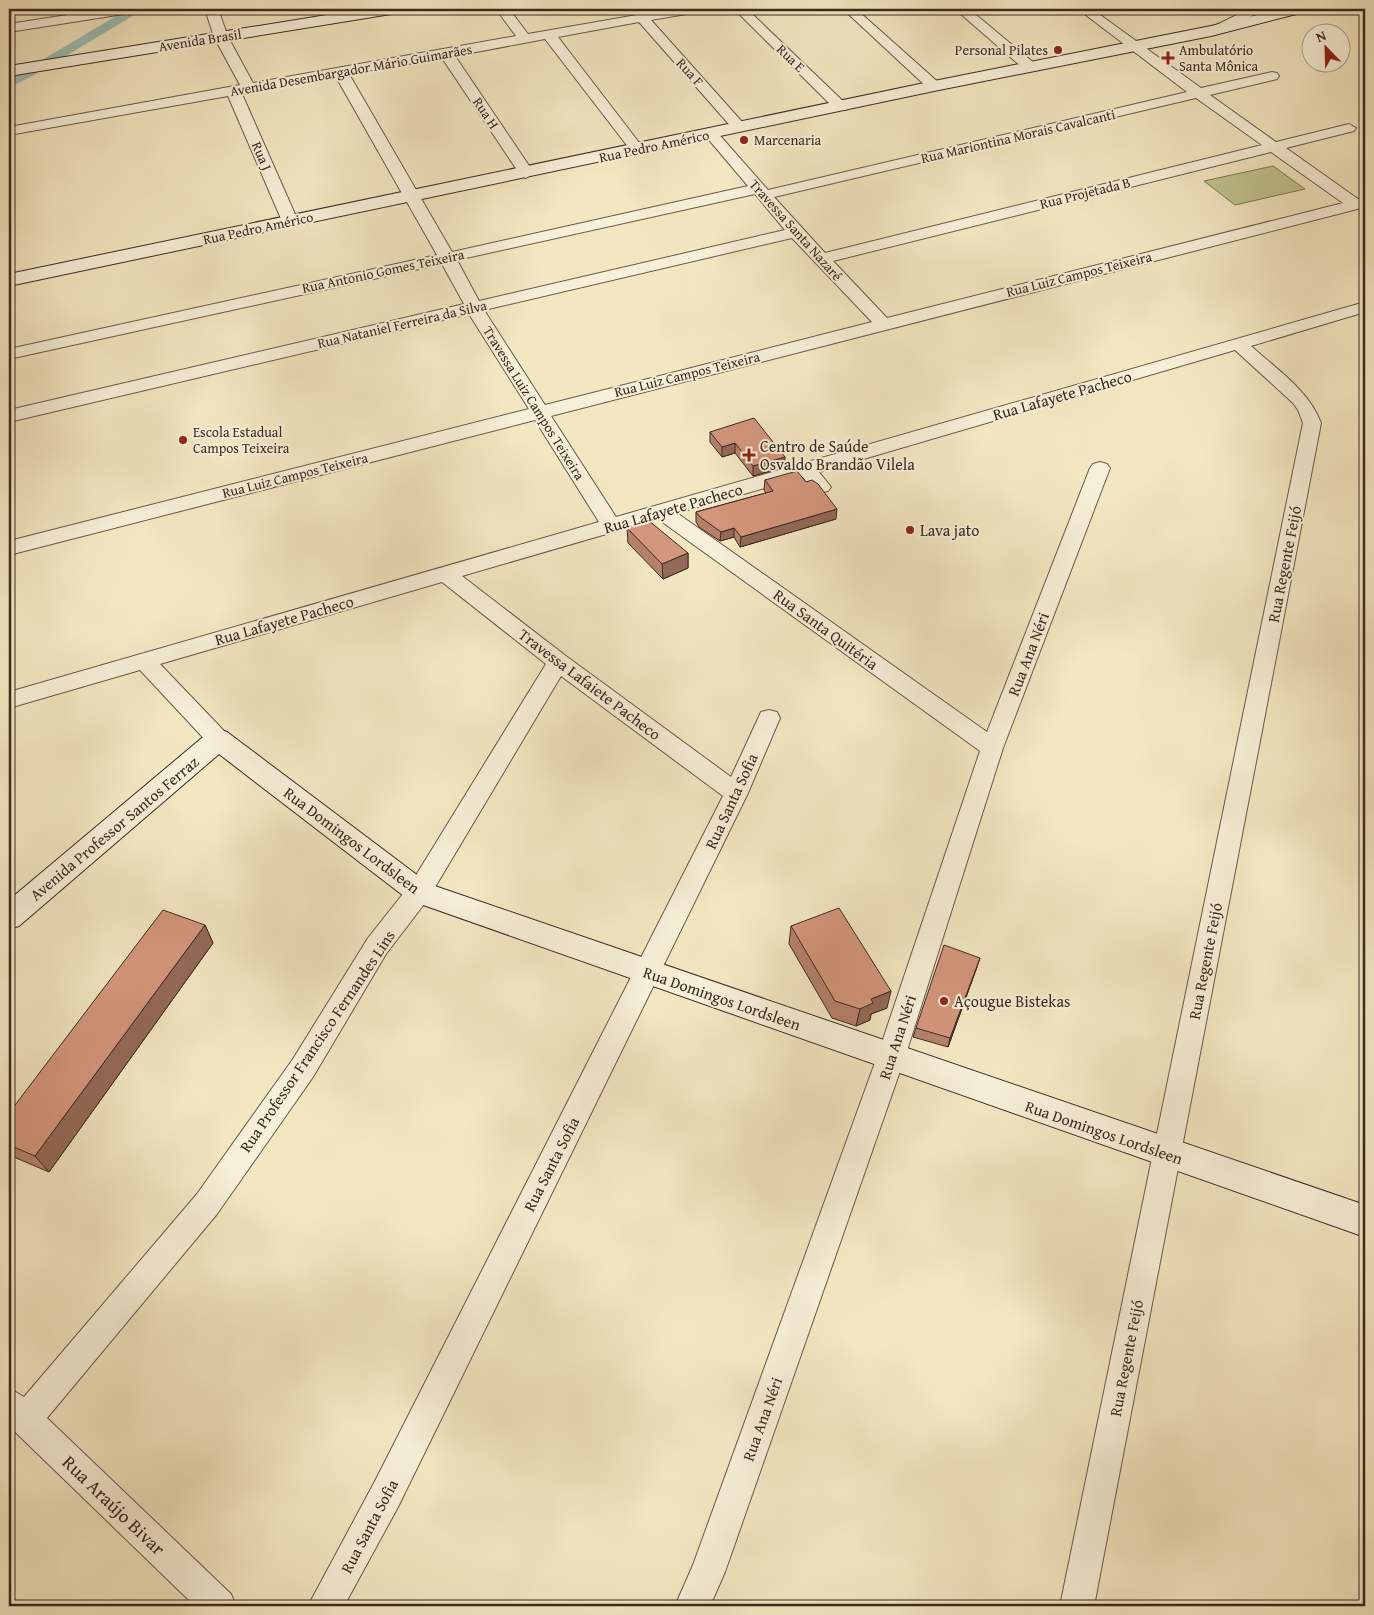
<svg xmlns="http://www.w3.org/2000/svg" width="1374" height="1615" viewBox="0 0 1374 1615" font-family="'Gentium Book Plus',serif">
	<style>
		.green { fill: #c0c490; stroke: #7d7759 }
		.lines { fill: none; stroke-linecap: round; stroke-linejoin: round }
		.canal { fill: #9bbfb6; fill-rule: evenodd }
		.street-casing { stroke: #68594a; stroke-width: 2 }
		.secondary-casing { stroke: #3a2a22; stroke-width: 2 }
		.street { fill: #f7efd7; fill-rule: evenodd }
		.secondary { fill: #f7efd7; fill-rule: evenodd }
		.wall { fill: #b6816b; stroke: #3a2a22 }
		.shaded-wall { fill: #946957; stroke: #3a2a22 }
		.building { fill: #d4967c; stroke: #3a2a22 }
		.poi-dot { fill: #8f2418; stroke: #f7efd7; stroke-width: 2 }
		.labels { text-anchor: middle; stroke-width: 4; stroke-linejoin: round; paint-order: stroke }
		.far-street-label { font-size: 14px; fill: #3a2a22; stroke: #f7efd7 }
		.far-poi-label { font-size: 14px; fill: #3a2a22; stroke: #f7efd7; text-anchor: start }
		.street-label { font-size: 16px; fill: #3a2a22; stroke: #f7efd7 }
		.poi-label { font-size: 16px; fill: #3a2a22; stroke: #f7efd7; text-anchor: start }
		.near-street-label { font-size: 19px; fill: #3a2a22; stroke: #f7efd7 }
	</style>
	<rect width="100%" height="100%" fill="#f3e7c2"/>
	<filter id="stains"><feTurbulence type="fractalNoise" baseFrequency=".004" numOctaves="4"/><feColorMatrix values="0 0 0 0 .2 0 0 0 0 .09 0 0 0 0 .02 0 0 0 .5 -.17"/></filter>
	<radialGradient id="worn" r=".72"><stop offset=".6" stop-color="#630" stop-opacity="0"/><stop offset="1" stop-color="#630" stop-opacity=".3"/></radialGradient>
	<path class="green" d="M1273 166 1305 189 1235 205 1204 181Z"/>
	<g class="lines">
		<path class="canal" d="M128 9H139L141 11 49 66H39L37 63Z
			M31 67 36 68 38 71 36 74 9 88V78Z"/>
		<g class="street-casing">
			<path id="street" d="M106 9H137L130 13 9 32V24Z
				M205 9H218L228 37 253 83 516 36 496 9H509L528 34 671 9H698L692 13 651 20 744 124 746 127 744 130H734L639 22 558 37 644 149 637 153 632 152 545 39 455 56 534 173 526 178 521 176 442 58 349 74 452 252 748 186 704 134 711 130 716 131 768 190 1187 92 1078 9H1092L1201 88 1272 72 1277 73 1279 76 1277 79 1210 95 1276 142 1349 124 1356 128 1354 131 1286 148 1358 199 1365 197V207L551 416 616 517 1365 302V312L1251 346C1276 369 1309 390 1321 423L1094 1606H1060L1303 423 1298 410 1293 403 1235 350 819 472 831 487 828 491C814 495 810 487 803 477L677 513 987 732 1090 468 1093 464 1100 462 1107 464 1110 468 1003 748 905 1057 725 1572 710 1606H675L693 1565 877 1057 980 751 658 519 462 576 566 656 731 777 761 712 769 710 777 712 780 718 748 793 398 1507 344 1606H308L374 1483 723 796 561 676 428 899 386 954 313 1077 217 1214 47 1418 231 1594 236 1606H195L9 1426V1388L24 1397 197 1194 293 1059 368 938 410 885 546 664 442 582 160 664 226 733 229 739 226 745 218 748 210 745 140 670 9 708V692L599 522 535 420 9 555V541L529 409 469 314 9 422V410L464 304 442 264 9 359V349L437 255 336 77 242 94 298 221 290 226 282 221 228 96 9 135V127L240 85 214 37ZM1196 98 1262 145 825 253 774 197ZM1271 152 1343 203 887 318 833 261ZM755 194 785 230 479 301 457 260ZM792 238 872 322 545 405 484 310Z
				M734 9H747L846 104 848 107 846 110H836Z
				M843 9H856L939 83 941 86 939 89H929Z
				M955 9H969L1034 63 1036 66 1034 69H1024Z
				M1249 9H1266L1216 34 1211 35 1204 31Z"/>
		</g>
		<g class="secondary-casing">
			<path id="secondary" d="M364 9H399L391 14 9 76V66Z
				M1282 9H1307L1304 12 1211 36 934 91 9 286V274L934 81 1211 26Z
				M218 729 227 732 429 884 1365 1205V1237L409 900 219 754 19 926 9 929V900L209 732Z"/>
		</g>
		<use href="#street" class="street"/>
		<use href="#secondary" class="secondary"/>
	</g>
	<path class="wall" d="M710 432 785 467 753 476 735 453 722 457 710 442Z
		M765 480 836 519 740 547 734 537 720 541 699 527 696 522V512L766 493 764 490Z
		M627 528 688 553V568L663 579 628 543Z
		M205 925 213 943 49 1172 9 1155V1113Z
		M791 926 887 1008 871 1014 870 1020 856 1026 832 1018 789 944Z
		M977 967 948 1047 913 1037 916 1028Z"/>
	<path class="shaded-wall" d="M735 443V453L722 457V447Z
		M785 457V467L753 476V466Z
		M837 509 836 519 740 547 741 537Z
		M734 528V537L720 541 721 532Z
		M688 553V568L663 579 662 564Z
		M205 925 213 943 49 1172 35 1156Z
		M980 958 977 967 948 1047 950 1038Z
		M891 991 887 1008 871 1014 870 1020 856 1026 860 1009 871 999Z"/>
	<path class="building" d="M754 418 785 457 753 466 735 443 722 447 710 432Z
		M797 471 806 482 812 480 818 484 837 509 741 537 734 528 721 532 700 517 696 512 773 491 765 480Z
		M648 520 688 553 662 564 627 528Z
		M839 908 891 991 871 999 873 1003 860 1009 835 1001 791 926Z
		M163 910 205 925 35 1156 9 1145V1113Z
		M944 945 980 958 950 1038 916 1028Z"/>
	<g class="poi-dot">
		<circle cx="1058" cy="50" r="5"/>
		<path d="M1165.5 50.5h5v5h5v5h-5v5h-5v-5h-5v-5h5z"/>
		<circle cx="744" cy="140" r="5"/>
		<circle cx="183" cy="440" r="5"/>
		<path d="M746.5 447.5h5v5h5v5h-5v5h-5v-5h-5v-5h5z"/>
		<circle cx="910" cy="530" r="5"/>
		<circle cx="944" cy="1001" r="5"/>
	</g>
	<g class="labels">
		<g class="far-street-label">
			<text transform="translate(200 40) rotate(-9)" y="5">Avenida Brasil</text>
			<text transform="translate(791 58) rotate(44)" y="5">Rua E</text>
			<text transform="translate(351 70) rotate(-10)" y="5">Avenida Desembargador Mário Guimarães</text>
			<text transform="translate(690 72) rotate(48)" y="5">Rua F</text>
			<text transform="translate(486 113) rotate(56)" y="5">Rua H</text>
			<text transform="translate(1018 136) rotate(-13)" y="5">Rua Mariontina Morais Cavalcanti</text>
			<text transform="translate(654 146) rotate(-12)" y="5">Rua Pedro Américo</text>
			<text transform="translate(262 156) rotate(67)" y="5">Rua J</text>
			<text transform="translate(1085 193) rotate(-14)" y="5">Rua Projetada B</text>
			<text transform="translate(258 228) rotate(-12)" y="5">Rua Pedro Américo</text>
			<text transform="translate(796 230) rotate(48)" y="5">Travessa Santa Nazaré</text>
			<text transform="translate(383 271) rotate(-12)" y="5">Rua Antonio Gomes Teixeira</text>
			<text transform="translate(1079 274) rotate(-14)" y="5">Rua Luiz Campos Teixeira</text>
			<text transform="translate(402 324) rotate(-13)" y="5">Rua Nataniel Ferreira da Silva</text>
			<text transform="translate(687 374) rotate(-14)" y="5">Rua Luiz Campos Teixeira</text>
			<text transform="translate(534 403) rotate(58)" y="5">Travessa Luiz Campos Teixeira</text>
			<text transform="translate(295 475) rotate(-14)" y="5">Rua Luiz Campos Teixeira</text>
		</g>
		<g class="far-poi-label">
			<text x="1048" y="55" text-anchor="end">Personal Pilates</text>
			<text x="1179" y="55">Ambulatório<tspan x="1179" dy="16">Santa Mônica</tspan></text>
			<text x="754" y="145">Marcenaria</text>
			<text x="193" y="437">Escola Estadual<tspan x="193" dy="16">Campos Teixeira</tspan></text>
		</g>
		<g class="street-label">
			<text transform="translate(1062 395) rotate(-16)" y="6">Rua Lafayete Pacheco</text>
			<text transform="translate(673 508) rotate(-16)" y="6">Rua Lafayete Pacheco</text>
			<text transform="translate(1284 564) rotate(-79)" y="6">Rua Regente Feijó</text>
			<text transform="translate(284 620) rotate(-16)" y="6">Rua Lafayete Pacheco</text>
			<text transform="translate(826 629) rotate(36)" y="6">Rua Santa Quitéria</text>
			<text transform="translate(1028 654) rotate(-69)" y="6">Rua Ana Néri</text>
			<text transform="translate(590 684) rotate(37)" y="6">Travessa Lafaiete Pacheco</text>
			<text transform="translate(731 801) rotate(-65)" y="6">Rua Santa Sofia</text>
			<text transform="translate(114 828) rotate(-40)" y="6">Avenida Professor Santos Ferraz</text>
			<text transform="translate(352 840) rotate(37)" y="6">Rua Domingos Lordsleen</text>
			<text transform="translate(1205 961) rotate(-79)" y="6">Rua Regente Feijó</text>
			<text transform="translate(722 998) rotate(19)" y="6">Rua Domingos Lordsleen</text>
			<text transform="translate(897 1037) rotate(-72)" y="6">Rua Ana Néri</text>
			<text transform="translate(317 1041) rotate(-56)" y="6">Rua Professor Francisco Fernandes Lins</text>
			<text transform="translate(1104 1132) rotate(19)" y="6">Rua Domingos Lordsleen</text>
			<text transform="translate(551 1164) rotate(-63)" y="6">Rua Santa Sofia</text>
			<text transform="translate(1126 1358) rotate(-79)" y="6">Rua Regente Feijó</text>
			<text transform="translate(762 1419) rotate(-70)" y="6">Rua Ana Néri</text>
			<text transform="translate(369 1526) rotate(-62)" y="6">Rua Santa Sofia</text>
		</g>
		<g class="poi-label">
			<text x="760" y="452">Centro de Saúde<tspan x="760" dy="18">Osvaldo Brandão Vilela</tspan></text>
			<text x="920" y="536">Lava jato</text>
			<text x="954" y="1007">Açougue Bistekas</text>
		</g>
		<g class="near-street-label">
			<text transform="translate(114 1505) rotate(44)" y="7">Rua Araújo Bivar</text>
		</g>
	</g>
	<rect width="1374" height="1615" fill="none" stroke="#f3e7c2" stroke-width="30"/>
	<rect x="10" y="10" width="1354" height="1595" fill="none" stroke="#3a2a22" stroke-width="2.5"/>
	<rect x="15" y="15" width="1344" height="1585" fill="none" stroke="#3a2a22"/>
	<g transform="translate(1326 48) rotate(337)"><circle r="24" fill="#f7efd7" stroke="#aba08f"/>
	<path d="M0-4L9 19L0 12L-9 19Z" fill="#8f2418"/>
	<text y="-8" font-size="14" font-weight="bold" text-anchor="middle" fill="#3a2a22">N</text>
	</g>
	<rect width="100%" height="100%" filter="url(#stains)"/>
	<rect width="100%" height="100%" fill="url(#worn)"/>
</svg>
